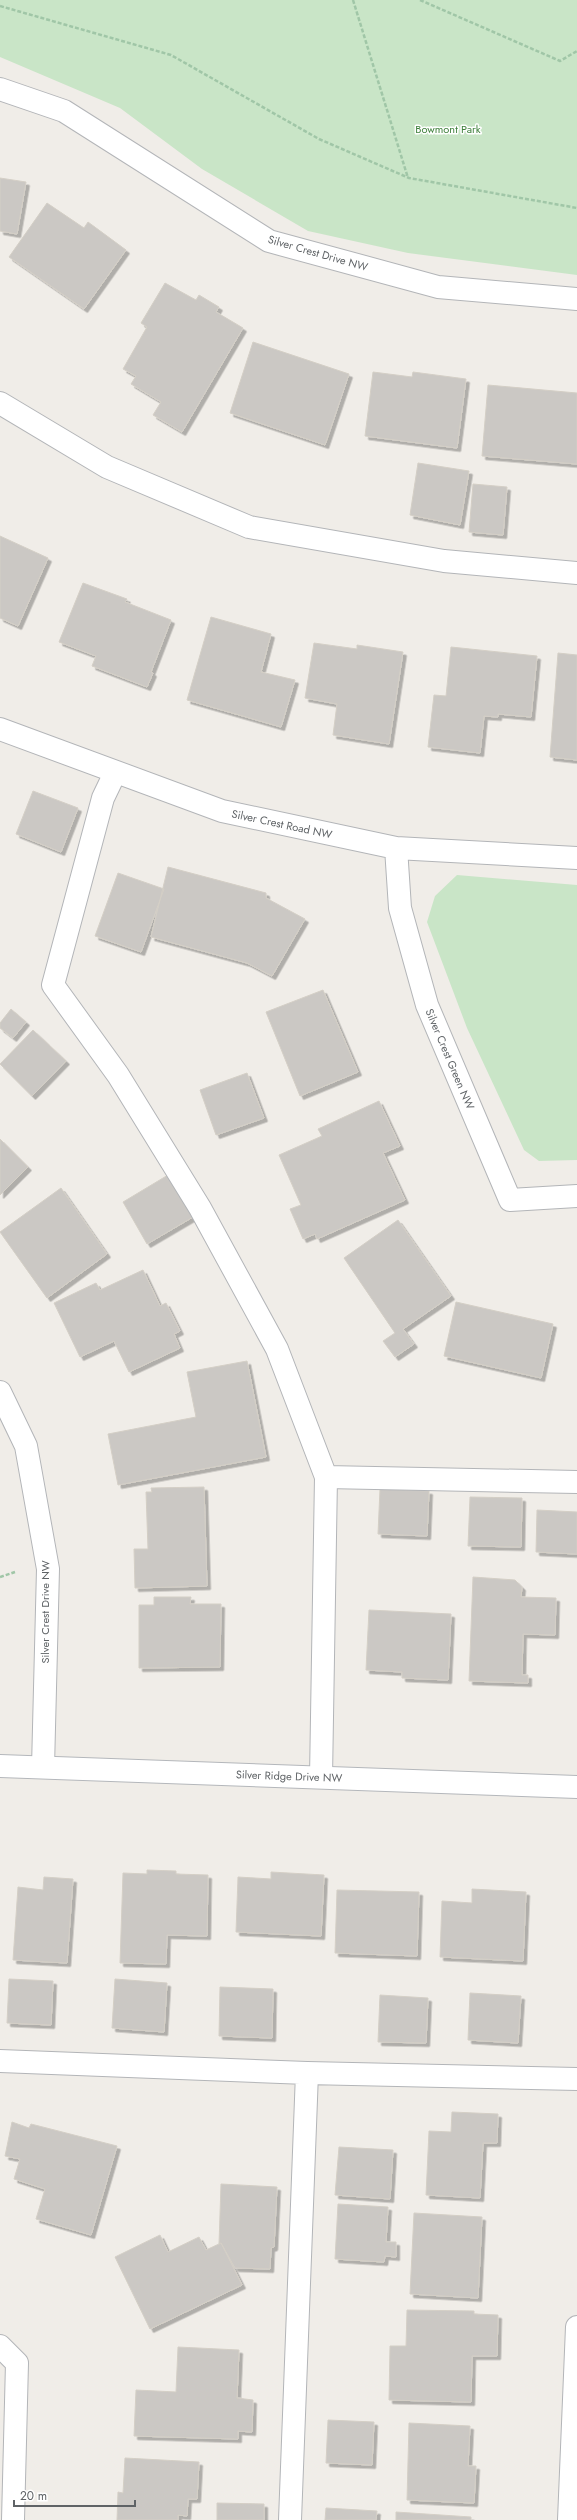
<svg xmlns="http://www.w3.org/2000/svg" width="577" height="2520" viewBox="0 0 577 2520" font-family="Jost,sans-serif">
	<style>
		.green { fill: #c9e5c7 }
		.building { fill: #cbc8c4; stroke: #d4cfc6; filter: url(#shadow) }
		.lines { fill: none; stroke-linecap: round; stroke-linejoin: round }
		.lane-casing { stroke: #b3b5b8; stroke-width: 24 }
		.street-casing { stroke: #b3b5b8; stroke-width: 24 }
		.secondary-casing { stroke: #b4b7bb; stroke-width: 24 }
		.path { stroke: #a0c6a7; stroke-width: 2.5; stroke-dasharray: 4 2; stroke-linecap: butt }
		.lane { stroke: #fff; stroke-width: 22 }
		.street { stroke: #fff; stroke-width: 22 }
		.secondary { stroke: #fff; stroke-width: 22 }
		.labels { text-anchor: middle; stroke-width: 3; stroke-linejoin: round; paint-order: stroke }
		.park-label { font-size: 11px; fill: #3f803c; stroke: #fff }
		.street-label { font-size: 11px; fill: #5f6366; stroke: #fff }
	</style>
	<defs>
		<filter id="shadow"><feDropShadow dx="3.5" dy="3.5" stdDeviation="0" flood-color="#0004"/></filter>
	</defs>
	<rect width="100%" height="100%" fill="#f0ede8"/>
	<path class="green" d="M0 0H577V275L408 253 308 231 202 169 120 108 0 57Z
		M457 875 577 885V1160L539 1161 524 1150 467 1028 427 922 435 896Z"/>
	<path class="building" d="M0 178 26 182 17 234 0 231Z
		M47 203 84 228 88 222 126 250 84 309 9 257Z
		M165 283 196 300 199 295 219 307 216 312 243 328 182 432 153 415 161 402 131 384 136 376 123 369 147 327 141 323Z
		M253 342 349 374 325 445 230 413Z
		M373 372 412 377 413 372 466 379 457 448 365 436Z
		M488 385 577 393V464L482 456Z
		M418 463 469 471 460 525 410 515Z
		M473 484 507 487 503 535 469 532Z
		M0 536 48 558 18 626 0 618Z
		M83 583 127 599 125 602 171 620 151 672 153 673 147 687 92 666 96 656 59 642Z
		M211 617 271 634 261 672 295 680 281 727 187 700Z
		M314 643 357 649V645L403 652 389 744 333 735 337 704 305 698Z
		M451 647 537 656 531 717 498 714V717L484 716 480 753 428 747 434 695 446 696Z
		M558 653 577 655V760L550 757Z
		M33 791 78 808 61 852 16 834Z
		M168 867 266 893V898L305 919 272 976 247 963 151 937Z
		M118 873 164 889 141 952 95 936Z
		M323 990 358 1072 300 1096 266 1012Z
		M11 1009 26 1022 13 1038 0 1028V1023Z
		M33 1030 66 1061 32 1096 0 1064Z
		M247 1073 264 1118 216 1135 200 1090Z
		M379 1101 400 1146 383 1153 405 1200 317 1239 315 1234 303 1239 290 1209 301 1205 279 1155 322 1136 318 1129Z
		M0 1139 28 1167 0 1195Z
		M168 1175 193 1217 147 1244 123 1202Z
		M61 1188 107 1254 47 1298 0 1232Z
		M398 1220 451 1296 403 1329 414 1344 395 1357 383 1341 395 1333 344 1258Z
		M143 1270 160 1306 166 1303 180 1331 174 1334 180 1348 129 1372 114 1341 80 1357 54 1303 96 1283 100 1290Z
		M456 1302 553 1324 541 1378 444 1356Z
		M247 1361 266 1457 118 1485 108 1434 196 1417 187 1372Z
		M204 1487 207 1586 135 1588 134 1549H148L146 1492H152L151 1488Z
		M380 1489 429 1491 427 1536 378 1534Z
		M470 1497 522 1498 521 1547 468 1546Z
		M537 1510 577 1512V1554L536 1552Z
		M473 1577 515 1580 522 1587 521 1597 556 1598 555 1635 523 1634 522 1675H528V1683L469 1681Z
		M154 1597H191L190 1604H221L220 1667 139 1668V1605H154Z
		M369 1610 451 1614 448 1680 402 1678V1672L366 1670Z
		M147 1870 176 1871V1874L208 1875 207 1936 167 1935 166 1964 120 1963 123 1873 147 1874Z
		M271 1872 324 1875 321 1936 236 1932 238 1877 271 1879Z
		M44 1877 73 1879 67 1963 13 1960 18 1887 43 1890Z
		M472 1889 526 1892 523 1961 440 1957 442 1901 472 1903Z
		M337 1890 419 1892 417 1956 335 1953Z
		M9 1979 53 1981 51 2025 7 2023Z
		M115 1979 167 1983 164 2032 112 2028Z
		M220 1987 273 1989 272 2038 219 2036Z
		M470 1993 521 1996 518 2043 468 2040Z
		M380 1995 428 1998 426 2043 378 2042Z
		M452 2112 498 2114 497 2143H483L480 2198 426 2195 429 2131 451 2132Z
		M12 2122 29 2128 31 2124 117 2146 91 2235 36 2219 45 2189 14 2179 20 2159 5 2156Z
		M339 2147 393 2150 390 2199 335 2195Z
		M221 2184 277 2187 274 2247 271 2248 270 2269 235 2268 221 2243 219 2244Z
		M338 2204 388 2207 386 2242H396V2257L385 2256 384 2262 335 2259Z
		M414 2213 482 2217 478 2298 410 2294Z
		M160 2235 168 2252 199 2237 206 2250 221 2243 242 2285 150 2329 115 2257Z
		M407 2310 474 2311V2314L498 2315 497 2356H472L471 2402 389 2400 390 2346H406Z
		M178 2347 239 2350 237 2398 253 2400 252 2432 238 2431V2439L134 2436 136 2390 176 2392Z
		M328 2420 374 2422 372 2465 326 2463Z
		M409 2423 470 2426 468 2466H476L474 2503 407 2500Z
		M125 2458 199 2462 197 2499H188L187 2516 178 2515V2520H117L118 2492 123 2493Z
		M217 2503 264 2504V2520H217Z
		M326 2508 377 2511 376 2520H325Z
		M396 2512 471 2517V2520H396Z"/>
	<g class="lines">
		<g class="lane-casing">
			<path id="lane" d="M0 403 107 467 249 527 444 561 577 573
				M115 773 103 798 53 985 118 1075 200 1208 277 1349 326 1477 321 1777
				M326 1477 577 1482
				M0 2061 307 2073 577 2079
				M290 2520 307 2073"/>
		</g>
		<g class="street-casing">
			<path id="street" d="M0 89 64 111 269 241 438 287 577 299
				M0 729 222 811 396 848 577 858
				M396 848 400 908 427 1005 510 1200 577 1196
				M0 1392 26 1446 48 1569 43 1767
				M0 2346 17 2363 13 2520
				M569 2520 577 2327"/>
		</g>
		<g class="secondary-casing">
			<path id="secondary" d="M0 1766 577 1787"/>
		</g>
		<path class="path" d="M353 0 408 178
			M420 0 560 61 577 51
			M0 6 171 55 319 139 409 178 577 208
			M0 1577 15 1572"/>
		<use href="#lane" class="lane"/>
		<use href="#street" class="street"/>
		<use href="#secondary" class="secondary"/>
	</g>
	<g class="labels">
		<g class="park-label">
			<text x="448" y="133">Bowmont Park</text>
		</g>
		<g class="street-label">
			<text transform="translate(318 253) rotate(16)" y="4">Silver Crest Drive NW</text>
			<text transform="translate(282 824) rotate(12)" y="4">Silver Crest Road NW</text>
			<text transform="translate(450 1059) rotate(67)" y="4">Silver Crest Green NW</text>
			<text transform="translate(45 1612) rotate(-90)" y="4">Silver Crest Drive NW</text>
			<text transform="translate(289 1776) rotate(2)" y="4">Silver Ridge Drive NW</text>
		</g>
	</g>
	<path d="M14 2500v6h121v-6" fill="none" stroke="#5f6366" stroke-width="2"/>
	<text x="20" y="2500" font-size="12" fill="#5f6366" stroke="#ffffff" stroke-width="3" paint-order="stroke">20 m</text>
</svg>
